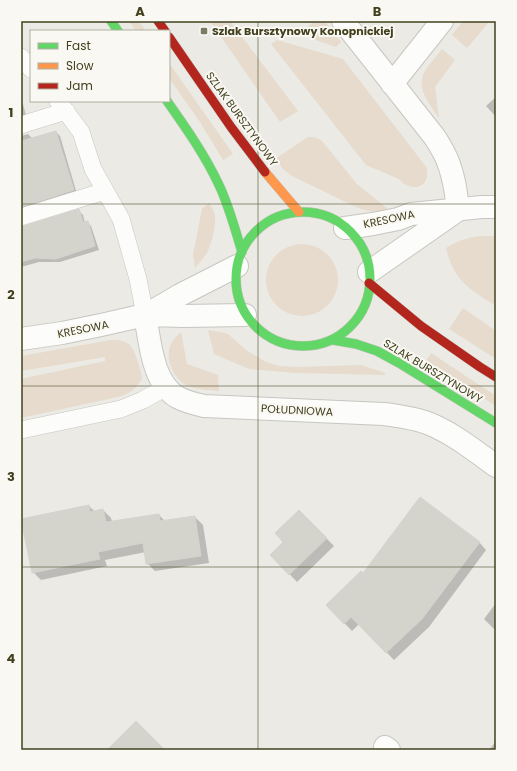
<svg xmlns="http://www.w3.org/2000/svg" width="517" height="771" viewBox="0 0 517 771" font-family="Poppins,sans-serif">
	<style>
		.green { fill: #e6dbcc }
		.shadow { fill: #0003 }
		.building { fill: #d4d3cc; stroke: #d4d3cd }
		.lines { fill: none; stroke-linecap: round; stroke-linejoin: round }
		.lane-casing { stroke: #c7c6c1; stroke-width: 18 }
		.street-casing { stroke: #c7c6c1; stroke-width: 24 }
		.fast-casing { stroke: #c7c6be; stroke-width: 10 }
		.slow-casing { stroke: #c7c6be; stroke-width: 10 }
		.jam-casing { stroke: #c7c6be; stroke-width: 10 }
		.lane { stroke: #fcfcfb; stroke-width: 17 }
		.street { stroke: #fcfcfb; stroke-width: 22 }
		.fast { stroke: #63d668; stroke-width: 9 }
		.slow { stroke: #ff974d; stroke-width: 9 }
		.jam { stroke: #b3261e; stroke-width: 9 }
		.grid { fill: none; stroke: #41411f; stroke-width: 1; stroke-opacity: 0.55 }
		.poi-dot { fill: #7c7c64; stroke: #faf8f3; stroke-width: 1.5 }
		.labels { text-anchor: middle; stroke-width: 4; stroke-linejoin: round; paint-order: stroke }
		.poi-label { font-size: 11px; font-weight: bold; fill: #41411f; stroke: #faf8f3; text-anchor: start }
		.street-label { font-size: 11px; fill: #41411f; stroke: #faf8f3 }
		.neatline { fill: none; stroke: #41411f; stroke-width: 1.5 }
		.grid-label { font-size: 13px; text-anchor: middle; font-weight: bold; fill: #41411f }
	</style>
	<rect width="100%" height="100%" fill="#ebeae5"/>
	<path class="green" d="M129 21H139L146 31H136Z
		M210 21H230L298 111 280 122Z
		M315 21H325L341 42 336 47 310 38 303 30Z
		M463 21H490L467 48 452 35Z
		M277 40 343 59 427 168V177L425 182 422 185 417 187H412L404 184 399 179 366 165 271 44Z
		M442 49 455 60 435 87 439 118C431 106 417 90 423 75 427 66 436 57 442 49Z
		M169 63 233 154 223 160 200 122 169 78Z
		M308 137H315L322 141 357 184 389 210C379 214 366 211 356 207L292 176 284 170 275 159Z
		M209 203C212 208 215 212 215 218 216 226 211 245 207 253 204 258 199 263 195 268L193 255 202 209Z
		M481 236H496V306C469 289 454 281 446 248 457 241 469 237 481 236Z
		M266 280a36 36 0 1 1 72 0a36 36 0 1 1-72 0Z
		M463 308 496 331V359L449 329Z
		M208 330 221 332 228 334 246 350 266 362 279 366 297 367 361 365 386 373 384 375 295 373 249 369 214 354Z
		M181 332 187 364 218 375 219 391C209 390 198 390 188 386 174 380 164 359 171 344 173 339 177 336 181 332Z
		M111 340C128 340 132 344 137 359 139 365 141 371 142 378 137 388 131 392 122 396L21 418V379L105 361V357L21 371V356Z
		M431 353 496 396V406L425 362Z"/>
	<path class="shadow" d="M496 97V117L486 106Z
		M21 98 27 118 21 120Z
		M56 132 60 136 77 194 21 212V136L28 134 33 139Z
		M79 211 83 215 85 223 87 222 91 226 99 250 60 262H39L21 267V228Z
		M89 506 95 512 103 510 111 518 112 522 159 515 165 521 195 517 203 525 209 563 155 571 147 563 146 552 105 560 107 566 41 580 33 572Z
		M299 511 334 546 297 582 271 555 284 542Z
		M479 542 486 550 429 627 394 660 359 624 352 631 327 605 363 574Z
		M496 603V631L484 619Z
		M496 741V750H489Z"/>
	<path class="building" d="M56 131 74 190 21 207V141Z
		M79 209 83 222 88 221 95 246 56 259 35 258 21 262V227Z
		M420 497 480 542 422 619 386 653 351 617 344 624 326 605 361 571 363 573Z
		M89 505 90 512 103 509 106 522 159 514 160 521 195 516 201 556 146 564 143 543 98 552 100 559 32 573 21 519Z
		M299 510 327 538 289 575 270 555 283 542 275 533Z
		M136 721 165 750H107Z"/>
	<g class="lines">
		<g class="lane-casing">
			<path id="lane" d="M21 57 31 69
				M58 101 81 132 93 169 121 219 138 279 145 315
				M21 125 66 111
				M21 217 105 191
				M21 430 121 409 143 400 166 387"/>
		</g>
		<g class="street-casing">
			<path id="street" d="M343 21 433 135C437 140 440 146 443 151 453 169 456 190 458 210
				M392 84 442 21
				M345 228 373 224 398 219 411 214 482 207H496
				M369 272 458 210
				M145 315C150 341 152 382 177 397 186 402 195 404 204 406L384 414C400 416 415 418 430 424 454 434 475 451 496 466
				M146 315 180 295 237 266
				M21 339 62 333 101 325 145 315 185 316 245 315
				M385 747 389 750"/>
		</g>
		<g class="fast-casing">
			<path id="fast" d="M111 21 118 31
				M167 101C186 128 205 155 219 185 229 206 235 229 242 252
				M236 279a67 67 0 1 1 134 0a67 67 0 1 1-134 0Z
				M333 340 356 344 377 351 399 363 496 423"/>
		</g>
		<g class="slow-casing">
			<path id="slow" d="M265 172 299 212"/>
		</g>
		<g class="jam-casing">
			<path id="jam" d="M158 21 165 31
				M169 37 231 127 265 172
				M369 283 421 326 480 367 496 377"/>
		</g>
		<use href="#lane" class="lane"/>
		<use href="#street" class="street"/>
		<use href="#fast" class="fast"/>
		<use href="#slow" class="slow"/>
		<use href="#jam" class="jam"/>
	</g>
	<path class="grid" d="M258 21V750M21 204H496M21 386H496M21 567H496"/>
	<rect class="poi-dot" x="200" y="27" width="8" height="8" rx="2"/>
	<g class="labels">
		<g class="poi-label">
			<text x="212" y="35">Szlak Bursztynowy Konopnickiej</text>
		</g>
		<g class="street-label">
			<text transform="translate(242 119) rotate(54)" y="4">SZLAK BURSZTYNOWY</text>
			<text transform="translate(389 219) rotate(-12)" y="4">KRESOWA</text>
			<text transform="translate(83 329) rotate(-11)" y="4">KRESOWA</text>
			<text transform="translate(433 371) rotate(31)" y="4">SZLAK BURSZTYNOWY</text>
			<text transform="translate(297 410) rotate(3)" y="4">POŁUDNIOWA</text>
		</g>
	</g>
	<rect width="517" height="771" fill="none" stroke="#faf8f3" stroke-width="44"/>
	<rect x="30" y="30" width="140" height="72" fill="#faf8f3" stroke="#b0af9e"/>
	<rect x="38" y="43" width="20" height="6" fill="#63d668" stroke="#b0af9e"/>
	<text x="66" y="50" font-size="12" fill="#41411f">Fast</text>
	<rect x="38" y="63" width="20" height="6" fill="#ff974d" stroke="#b0af9e"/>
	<text x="66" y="70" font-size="12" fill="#41411f">Slow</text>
	<rect x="38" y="83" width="20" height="6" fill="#b3261e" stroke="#b0af9e"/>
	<text x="66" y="90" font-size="12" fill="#41411f">Jam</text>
	<rect x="22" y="22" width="473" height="727" class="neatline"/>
	<g class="grid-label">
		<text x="140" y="16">A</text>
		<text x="377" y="16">B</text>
		<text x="11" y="117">1</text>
		<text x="11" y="299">2</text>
		<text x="11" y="481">3</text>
		<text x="11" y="663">4</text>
	</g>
</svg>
